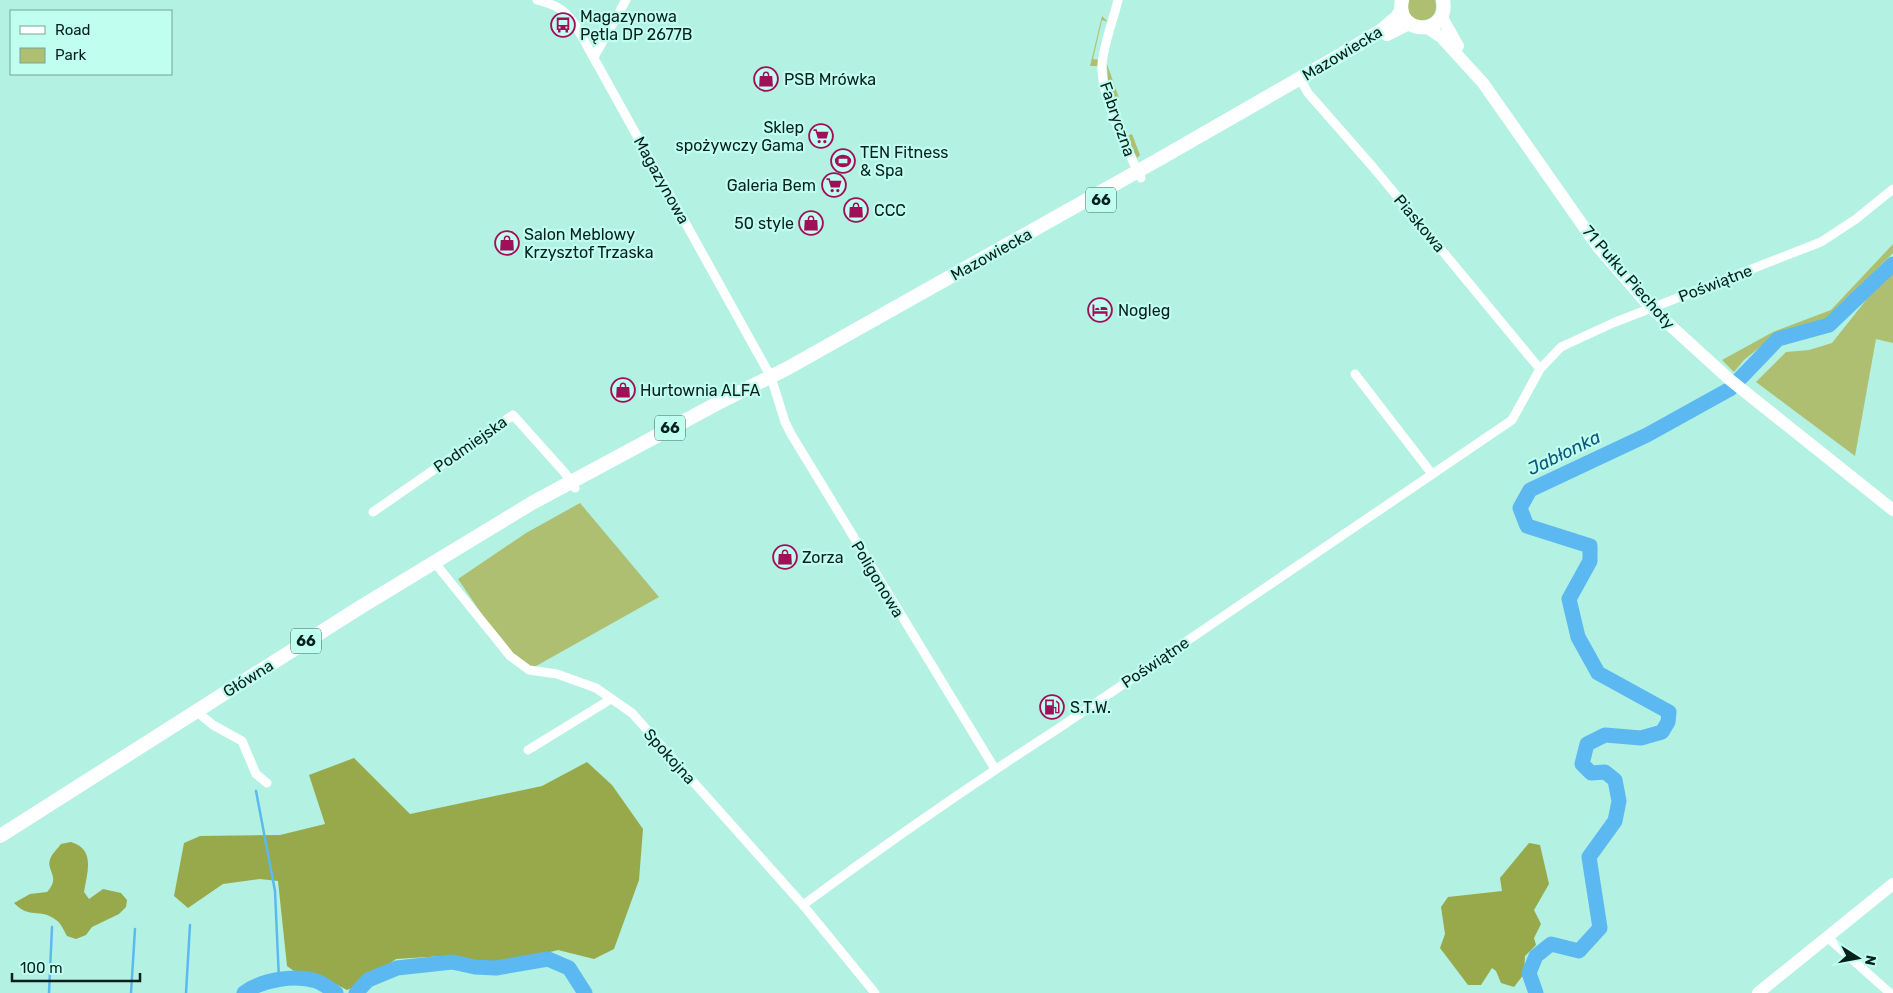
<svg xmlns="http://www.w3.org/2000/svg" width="1893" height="993" viewBox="0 0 1893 993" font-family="Rubik,sans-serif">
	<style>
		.green { fill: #afbf72 }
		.forest { fill: #98a94b }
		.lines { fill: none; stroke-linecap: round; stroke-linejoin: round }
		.stream { stroke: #5bb8f1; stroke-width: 2.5 }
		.river { stroke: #5bb8f1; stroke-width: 15 }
		.street { stroke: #fff; stroke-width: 9 }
		.secondary { stroke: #fff; stroke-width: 12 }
		.primary { stroke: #fff; stroke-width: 14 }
		.labels { text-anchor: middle; stroke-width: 4.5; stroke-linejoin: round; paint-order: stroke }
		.shield { fill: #c0feef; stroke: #3e635b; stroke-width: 1 }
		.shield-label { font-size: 15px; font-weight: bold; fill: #06201b }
		.poi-label { font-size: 16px; fill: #06201b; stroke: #c0feef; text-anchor: start }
		.street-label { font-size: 16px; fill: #06201b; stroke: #c0feef }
		.water-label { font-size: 18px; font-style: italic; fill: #0d577c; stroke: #c0feef }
	</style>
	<rect width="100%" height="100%" fill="#b3f1e2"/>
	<path class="green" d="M1409 0H1435C1443 27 1401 27 1409 0Z
		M1102 16 1108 22 1102 20 1093 59 1099 60 1098 66H1090Z
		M1107 64 1119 98 1114 100 1108 81Z
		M1132 134 1140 155 1137 158 1127 136Z
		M1893 244V253L1827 319 1808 328 1780 333 1765 343 1744 360 1734 372 1722 360 1773 332 1831 310Z
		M1893 271V343L1876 339 1855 456 1756 382 1786 352 1809 350 1832 343 1878 285Z
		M580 503 659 597 529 670 510 656 458 579 526 533Z"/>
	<path class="forest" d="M354 758 410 814 542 786 587 762 612 785 643 829 639 880 614 949 594 959 558 950 502 964 443 956 396 959 358 985 347 990 318 975 298 974 287 966 278 881 260 879 223 884 188 908 174 896 184 843 200 836 280 835 325 824 309 775Z
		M71 842C96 849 87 873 84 892L89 899 103 889 121 893 127 900 126 907 119 914 92 927 86 935 76 939 67 936C64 931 61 923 56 920 39 907 30 920 14 903L30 894 47 892C62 875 44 871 51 857 53 853 58 848 61 844Z
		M1529 843 1540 845 1549 884 1534 910 1541 924 1534 938 1536 945 1525 956 1524 974 1514 987 1501 983 1496 971 1492 968 1481 985H1468L1440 948 1445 934 1441 907 1448 897 1502 891 1500 878Z"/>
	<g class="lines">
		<path class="stream" d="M256 791 275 891 279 980
			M49 993 52 927
			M131 993 135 929
			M186 993 190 925"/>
		<path class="river" d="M244 993C261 980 295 974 316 981 323 983 330 989 336 993
			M356 993 368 980 397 968 452 962 475 967 496 968 548 959 569 968 585 993
			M1536 993 1529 973 1536 956 1551 944 1579 951 1600 928 1589 857 1615 821 1619 801 1615 780 1605 772 1591 773 1582 764 1587 744 1605 735 1641 738 1662 732 1668 722 1669 712 1598 673 1578 637 1569 599 1590 561V546L1527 526 1520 508 1530 490 1647 435 1730 389 1778 339 1829 325 1893 264"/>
		<path class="street" d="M537 0C556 5 565 9 576 26L771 377 785 422 791 434 995 769
			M1118 0C1113 21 1104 43 1102 64 1100 96 1127 149 1141 178
			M594 57 626 0
			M1300 79 1308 93 1372 166 1540 369
			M1355 374 1432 474
			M373 512 513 415 565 473 575 488
			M435 563 510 656 529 670 557 674 596 688 632 713 803 905 875 993
			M196 711 213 725 242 741 256 774 267 783
			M528 750 611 699
			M803 905C887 843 972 784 1059 728L1512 420 1540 369 1561 347 1613 323 1821 242 1856 219 1893 189
			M1827 937 1890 993"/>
		<path class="secondary" d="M1441 16 1458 46
			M1426 27 1441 37 1483 83 1598 247 1651 308 1729 379 1893 510
			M1758 993 1893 884"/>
		<path class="primary" d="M1402 0C1394 36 1450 37 1443 0
			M1387 34 1409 23
			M0 836 359 608 532 503 718 403 788 368 1163 157 1351 49 1382 30 1397 17 1401 11"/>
	</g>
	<defs>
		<g id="bus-ring" transform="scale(1.25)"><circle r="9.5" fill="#c0feef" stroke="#a01059" stroke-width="1.5"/><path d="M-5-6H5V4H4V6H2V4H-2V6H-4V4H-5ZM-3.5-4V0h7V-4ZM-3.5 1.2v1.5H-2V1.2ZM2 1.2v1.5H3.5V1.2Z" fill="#a01059"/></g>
		<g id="shop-ring" transform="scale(1.25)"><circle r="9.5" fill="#c0feef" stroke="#a01059" stroke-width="1.5"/><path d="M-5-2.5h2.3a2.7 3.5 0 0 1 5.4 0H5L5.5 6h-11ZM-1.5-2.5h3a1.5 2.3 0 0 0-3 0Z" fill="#a01059"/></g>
		<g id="supermarket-ring" transform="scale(1.25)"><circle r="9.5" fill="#c0feef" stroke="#a01059" stroke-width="1.5"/><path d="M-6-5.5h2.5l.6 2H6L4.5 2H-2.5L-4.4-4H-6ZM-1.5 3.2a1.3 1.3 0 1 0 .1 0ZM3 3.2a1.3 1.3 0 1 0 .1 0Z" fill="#a01059"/></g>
		<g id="stadium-ring" transform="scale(1.25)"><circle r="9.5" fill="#c0feef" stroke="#a01059" stroke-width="1.5"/><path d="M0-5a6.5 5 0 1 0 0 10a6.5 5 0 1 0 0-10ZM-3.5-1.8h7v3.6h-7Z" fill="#a01059"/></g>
		<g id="hotel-ring" transform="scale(1.25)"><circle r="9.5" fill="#c0feef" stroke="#a01059" stroke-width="1.5"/><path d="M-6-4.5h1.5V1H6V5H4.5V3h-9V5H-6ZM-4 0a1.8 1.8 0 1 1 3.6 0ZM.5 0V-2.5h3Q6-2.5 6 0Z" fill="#a01059"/></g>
		<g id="fuel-ring" transform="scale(1.25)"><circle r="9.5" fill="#c0feef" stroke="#a01059" stroke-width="1.5"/><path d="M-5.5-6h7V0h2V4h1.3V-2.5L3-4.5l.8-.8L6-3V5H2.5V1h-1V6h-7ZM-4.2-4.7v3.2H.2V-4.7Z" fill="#a01059"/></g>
	</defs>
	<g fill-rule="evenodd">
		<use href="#bus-ring" x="563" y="25"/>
		<use href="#shop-ring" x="766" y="79"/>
		<use href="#supermarket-ring" x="821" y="136"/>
		<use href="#stadium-ring" x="843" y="161"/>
		<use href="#supermarket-ring" x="834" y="185"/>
		<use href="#shop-ring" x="856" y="210"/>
		<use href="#shop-ring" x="811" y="223"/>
		<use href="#shop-ring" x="507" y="243"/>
		<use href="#hotel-ring" x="1100" y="310"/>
		<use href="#shop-ring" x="623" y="390"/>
		<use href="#shop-ring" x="785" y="557"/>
		<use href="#fuel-ring" x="1052" y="707"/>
	</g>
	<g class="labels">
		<g class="shield">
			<rect x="1086" y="187.5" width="30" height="25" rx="4"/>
			<rect x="655" y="415.5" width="30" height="25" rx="4"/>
			<rect x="291" y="628.5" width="30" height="25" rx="4"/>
		</g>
		<g class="shield-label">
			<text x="1101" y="205">66</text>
			<text x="670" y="433">66</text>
			<text x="306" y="646">66</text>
		</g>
		<g class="poi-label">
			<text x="580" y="22">Magazynowa<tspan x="580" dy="18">Pętla DP 2677B</tspan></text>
			<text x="784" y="85">PSB Mrówka</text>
			<text x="804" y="133" text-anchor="end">Sklep<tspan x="804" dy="18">spożywczy Gama</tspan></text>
			<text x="860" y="158">TEN Fitness<tspan x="860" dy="18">&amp; Spa</tspan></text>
			<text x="816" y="191" text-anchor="end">Galeria Bem</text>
			<text x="874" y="216">CCC</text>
			<text x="794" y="229" text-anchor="end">50 style</text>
			<text x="524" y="240">Salon Meblowy<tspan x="524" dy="18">Krzysztof Trzaska</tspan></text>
			<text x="1118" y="316">Nogleg</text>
			<text x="640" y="396">Hurtownia ALFA</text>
			<text x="802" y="563">Zorza</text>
			<text x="1070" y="713">S.T.W.</text>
		</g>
		<g class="street-label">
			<text transform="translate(1342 53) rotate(-31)" y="6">Mazowiecka</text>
			<text transform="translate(1118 119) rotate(71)" y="6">Fabryczna</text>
			<text transform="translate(662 180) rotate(61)" y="6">Magazynowa</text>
			<text transform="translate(1420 223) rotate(50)" y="6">Piaskowa</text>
			<text transform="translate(991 254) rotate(-29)" y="6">Mazowiecka</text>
			<text transform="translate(1629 277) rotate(49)" y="6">71 Pułku Piechoty</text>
			<text transform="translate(1715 283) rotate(-21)" y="6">Poświątne</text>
			<text transform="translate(470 444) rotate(-35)" y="6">Podmiejska</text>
			<text transform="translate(878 579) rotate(59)" y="6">Poligonowa</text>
			<text transform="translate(1155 662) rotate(-34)" y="6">Poświątne</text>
			<text transform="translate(248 678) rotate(-32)" y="6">Główna</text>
			<text transform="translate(670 756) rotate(48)" y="6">Spokojna</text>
		</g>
		<g class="water-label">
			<text transform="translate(1564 453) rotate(-26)" y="6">Jabłonka</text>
		</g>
	</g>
	<rect x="10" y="10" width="162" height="65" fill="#c0feef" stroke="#76a59a"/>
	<rect x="20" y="26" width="25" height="8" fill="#ffffff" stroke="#76a59a"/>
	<text x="55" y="35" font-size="15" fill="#06201b">Road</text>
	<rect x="20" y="48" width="25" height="15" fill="#afbf72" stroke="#76a59a"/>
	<text x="55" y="60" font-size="15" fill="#06201b">Park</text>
	<g transform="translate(1858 958) rotate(101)" stroke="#c0feef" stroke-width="4" paint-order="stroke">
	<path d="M0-4L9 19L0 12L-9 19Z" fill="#06201b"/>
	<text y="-8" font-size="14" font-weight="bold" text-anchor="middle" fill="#06201b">N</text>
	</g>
	<path d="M12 973v8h128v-8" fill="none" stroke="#06201b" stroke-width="2.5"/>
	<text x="20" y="973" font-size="15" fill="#06201b" stroke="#c0feef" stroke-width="4" paint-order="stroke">100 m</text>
</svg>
